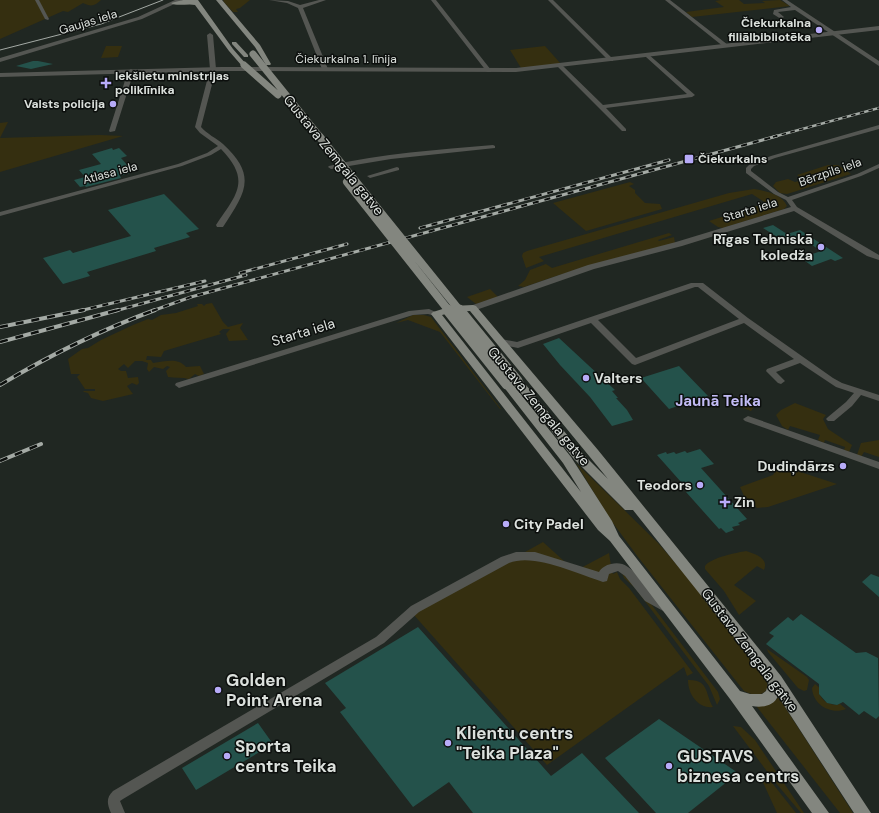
<svg xmlns="http://www.w3.org/2000/svg" width="879" height="813" viewBox="0 0 879 813" font-family="'DM Sans',sans-serif">
	<style>
		.green { fill: #352f10 }
		.building { fill: #24524b }
		.lines { fill: none; stroke-linecap: round; stroke-linejoin: round }
		.pedestrian { fill: #545652; fill-rule: evenodd }
		.minor { fill: #545652; fill-rule: evenodd }
		.tertiary { fill: #545652; fill-rule: evenodd }
		.primary { fill: #83867f; fill-rule: evenodd }
		.tram { stroke: #a4aaa5; stroke-width: 1 }
		.rail-far2-casing { stroke: #a4aaa5; stroke-width: 2.5 }
		.rail-far1-casing { stroke: #a4aaa5; stroke-width: 3 }
		.rail-casing { stroke: #a4aaa5; stroke-width: 4 }
		.rail-far2 { stroke: #0c0f0d; stroke-width: 1.5; stroke-dasharray: 4.5; stroke-linecap: butt }
		.rail-far1 { stroke: #0c0f0d; stroke-width: 2; stroke-dasharray: 6; stroke-linecap: butt }
		.rail { stroke: #0c0f0d; stroke-width: 2.5; stroke-dasharray: 8; stroke-linecap: butt }
		.primary-bridge-far2 { stroke: #83867f; stroke-width: 7 }
		.primary-bridge-far1 { stroke: #83867f; stroke-width: 8 }
		.primary-bridge { stroke: #83867f; stroke-width: 11 }
		.poi-dot { fill: #b7abf8; stroke: #0c0f0d; stroke-width: 1.5 }
		.labels { text-anchor: middle; stroke-width: 3; stroke-linejoin: round; paint-order: stroke }
		.far-street-label { font-size: 12px; fill: #dce1dd; stroke: #0c0f0d }
		.far-poi-label { font-size: 12px; font-weight: bold; fill: #dce1dd; stroke: #0c0f0d; text-anchor: end }
		.street-label { font-size: 14px; fill: #dce1dd; stroke: #0c0f0d }
		.poi-label { font-size: 14px; font-weight: bold; fill: #dce1dd; stroke: #0c0f0d; text-anchor: end }
		.neighbourhood-label { font-size: 15px; font-weight: bold; fill: #c2bbf4; stroke: #0c0f0d }
		.near-poi-label { font-size: 17px; font-weight: bold; fill: #dce1dd; stroke: #0c0f0d; text-anchor: start }
	</style>
	<rect width="100%" height="100%" fill="#202722"/>
	<path class="green" d="M0 0H101C95 6 91 7 83 3L68 12 63 11 0 39Z
		M224 0H250L240 8 236 9 238 12H233L223 1Z
		M721 0H739L744 4 765 3 762 1 780 0 790 6 692 17 686 12 724 7 715 1Z
		M106 46H122L118 57 101 58Z
		M545 46 561 64 521 68 510 50Z
		M8 122 0 138 100 135 123 136 0 172V123Z
		M828 165H838L851 174 787 194 780 193 773 186 776 182 788 179 795 182 803 180 797 175Z
		M630 182 634 184 629 186 635 190V193L645 203 660 204 662 209 586 231 553 203Z
		M754 189C766 191 782 194 787 206L784 209 723 228 718 227 709 221 766 203 752 194 539 257 544 261 526 268 522 256 523 253 527 251 729 193Z
		M669 233 672 235 658 240 659 241 674 237 675 243C624 256 574 269 524 287L518 286 525 280 530 270 546 264 552 268Z
		M490 289 498 297 476 304 467 297Z
		M212 303 223 322 228 327 243 323 240 328 248 340 229 341 226 334 230 329H223L219 332 221 334 164 351 161 357 147 356 146 360H151L153 363C165 362 177 357 186 367L200 366 204 374 199 376 195 374 189 379C182 377 175 378 168 377L166 371 170 367 167 366 163 369 154 367 149 372 147 369 148 363 142 361H135L128 368 124 364 118 369 121 371H126L128 378 138 377 139 383 137 385 132 383 127 386 133 394 103 401 91 398 88 393 84 392 83 391H95V389H85L77 377 80 374H71L68 359 82 349 88 348 101 340 133 325 148 319 152 320 161 315 176 313 198 306 197 304H202L204 306 206 304Z
		M413 315H424L431 317 501 409H500L440 332 408 320 396 323Z
		M739 396 757 403 751 411 732 404Z
		M795 403 826 415 823 419 828 429 852 445 849 452 844 450 845 447 825 440 824 443 818 440 820 435 790 426 788 430 782 426 776 415 781 410Z
		M879 440V457L864 452 861 457 857 455 861 443Z
		M576 463 658 543 690 580 766 679 768 687C763 697 754 696 744 691L638 557 610 519Z
		M779 465 837 484 768 507 757 508 744 496 740 487 773 475Z
		M543 542 575 571 609 553 612 572 613 574 617 572 620 579 629 588 693 673 687 676 684 667 547 765 413 614Z
		M746 551C755 554 769 558 764 570L757 566 734 585 756 601 739 615 724 591 705 569V566C712 557 736 553 746 551Z
		M622 573 629 575 718 692 720 699 717 705 709 686 635 588 624 578Z
		M767 649 807 677 809 680 807 690 804 691 798 688 768 652Z
		M688 680C709 679 705 694 713 707 698 709 688 694 688 680Z
		M815 684 820 688 819 692C821 701 831 707 840 704L846 709C831 715 813 705 812 688Z
		M778 698H779L853 813H840L757 707V706L771 703Z
		M733 726 741 727 755 740 804 813H801L775 782Z
		M765 774 796 813H777L760 776Z"/>
	<path class="building" d="M33 61H38L53 64 31 69 16 66Z
		M112 148 113 150 119 148 127 156 121 158 128 166 124 167 130 173 120 176 121 178 86 187 85 186 80 187 74 180 85 177 79 170 101 164 92 154Z
		M164 194 199 229 186 233 190 237 154 248 156 251 87 272 90 276 63 284 43 258 70 250 73 253 131 236 108 210Z
		M773 225 787 234 800 230 843 258 835 261 831 259 812 266 801 258 821 251 800 237 785 242 763 228Z
		M559 338 615 390 612 391 618 398H616L627 410 633 420 612 426 590 397 560 365 543 344Z
		M679 366 708 396 669 409 641 378Z
		M700 449 714 464 701 468 747 519 738 523 740 525 732 527 734 530 726 533 721 528 719 529 686 492 689 491 657 455 666 452 667 454 674 452 676 454 685 451 687 453Z
		M871 574 879 577V597L862 582Z
		M801 614 856 653 866 652 878 658 879 716 876 719 864 711 859 715 843 702 837 705 827 703 819 694V684L766 644 774 636 769 633 788 617 793 621Z
		M418 627 551 776 582 753 639 813H473L449 782 413 807 340 712 346 708 325 683Z
		M659 719 738 773 688 813H656L605 758Z
		M258 723 273 744 196 790 182 768Z"/>
	<g class="lines">
		<path class="pedestrian" d="M35 0H39L49 19 48 20 45 19Z"/>
		<path class="minor" d="M269 0 288 1 300 5 319 0H326L303 8 328 69 327 70 322 69 298 8 287 3Z
			M431 0H436L491 70V72H487Z
			M548 0H553L613 59V61H609Z
			M665 0H670L728 45V47H724Z
			M782 0H787L879 61V66L795 10 778 12 784 17 781 19 773 14 774 10 791 7Z
			M210 33 213 35 216 69 201 127C207 134 216 138 223 144 258 176 245 193 223 227H217L216 225C236 195 252 181 221 149L211 155 182 166 0 216V212L178 164 207 153 218 146 200 133 195 127 210 69 207 35Z
			M648 54 695 95 692 97 606 108 626 129V131H622L557 66 562 65 603 105 687 94 646 57 645 56Z
			M131 69 134 71 115 131 110 132 109 131 128 71Z
			M879 125V129L775 158 754 166 751 169V171L778 192 788 197 857 174 879 164V168L861 176 792 200 797 207 879 255V260L867 256 794 211 682 246 594 269 476 310H470L469 308 470 306 588 265 676 242 791 207 786 200 774 194 746 173V168L750 164 771 156Z
			M493 145 495 146V148L391 159 331 169 328 167 329 166C382 153 438 150 493 145Z
			M397 167 399 168V170L370 178 367 176Z
			M691 283H703L748 318 833 378 842 383 879 395V401L861 395 852 406 834 421H828L826 419 828 417 846 402 854 393 836 387 800 363 776 372 785 381 781 384 778 383 766 371 767 369 794 359 744 323 635 365 632 364 591 323 518 348 498 344 497 342 501 339 517 342ZM695 287H698L739 319 636 358 598 320Z
			M429 309 440 314 436 316 428 314 413 315 182 387 179 388 175 385 176 383 409 311Z
			M748 416 879 462V469L745 421 743 419Z
			M516 552H535L599 572C601 568 606 565 611 564 631 559 639 581 651 593 656 598 663 601 669 605L671 608 669 611 665 612 645 601 625 576 618 571 609 574 607 581 603 582C577 574 535 553 509 563L419 612 384 643 123 799 120 801 125 813H111C107 804 106 798 113 791L376 637 411 606 501 557Z"/>
		<path class="tertiary" d="M175 0H183L142 19 0 62V58L138 17Z
			M879 26V30L516 72 221 71 0 77V73L221 67 516 68Z"/>
		<path class="primary" d="M183 0H198L233 49 246 64V66H242L229 51 195 5C188 3 177 7 171 3Z
			M216 0H222L260 45 271 64 270 65H266L255 47Z
			M232 42H236L248 55V57H244L232 44Z
			M473 305 476 306 598 450 781 676 871 813H854L778 696C774 706 762 708 752 706L829 813H812L730 699 610 541 598 530 431 314 433 312 452 306ZM470 311 608 479 582 453 521 379H513L512 381 513 383 574 459 625 510H633L769 681 766 691 762 694H750L740 691 619 536 612 521 571 457 511 382H503L502 384 503 386 563 463 581 492 442 315 453 312Z"/>
		<path class="tram" d="M0 50 101 24 163 0"/>
		<g class="rail-far2-casing">
			<path id="rail-far2" d="M773 137 879 108"/>
		</g>
		<g class="rail-far1-casing">
			<path id="rail-far1" d="M420 228 669 160
				M240 273 347 244
				M79 311 205 281
				M115 311 246 275
				M152 311 191 297 777 136"/>
		</g>
		<g class="rail-casing">
			<path id="rail" d="M0 327 84 310
				M0 342 118 310
				M0 385C50 355 101 330 155 310
				M0 461 41 444"/>
		</g>
		<use href="#rail-far2" class="rail-far2"/>
		<use href="#rail-far1" class="rail-far1"/>
		<use href="#rail" class="rail"/>
		<path class="primary-bridge-far2" d="M253 54 320 137
			M244 65 278 95"/>
		<path class="primary-bridge-far1" d="M319 136 460 311
			M347 182 449 311"/>
		<path class="primary-bridge" d="M448 310 507 384
			M459 310 517 381"/>
	</g>
	<g class="poi-dot">
		<circle cx="819" cy="30" r="4"/>
		<path d="M104 77h4v4h4v4h-4v4h-4v-4h-4v-4h4z"/>
		<circle cx="113" cy="104" r="4"/>
		<rect x="684" y="154" width="10" height="10" rx="2"/>
		<circle cx="821" cy="247" r="4"/>
		<circle cx="586" cy="378" r="4"/>
		<circle cx="843" cy="466" r="4"/>
		<circle cx="700" cy="485" r="4"/>
		<path d="M723 496h4v4h4v4h-4v4h-4v-4h-4v-4h4z"/>
		<circle cx="506" cy="524" r="4"/>
		<circle cx="218" cy="690" r="4"/>
		<circle cx="448" cy="743" r="4"/>
		<circle cx="227" cy="756" r="4"/>
		<circle cx="669" cy="766" r="4"/>
	</g>
	<g class="labels">
		<g class="far-street-label">
			<text transform="translate(88 22) rotate(-17)" y="4">Gaujas iela</text>
			<text x="346" y="63">Čiekurkalna 1. līnija</text>
			<text transform="translate(830 172) rotate(-19)" y="4">Bērzpils iela</text>
			<text transform="translate(110 173) rotate(-15)" y="4">Atlasa iela</text>
			<text transform="translate(750 210) rotate(-17)" y="4">Starta iela</text>
		</g>
		<g class="far-poi-label">
			<text x="811" y="27">Čiekurkalna<tspan x="811" dy="14">filiālbibliotēka</tspan></text>
			<text x="115" y="80" text-anchor="start">Iekšlietu ministrijas<tspan x="115" dy="14">poliklīnika</tspan></text>
			<text x="105" y="108">Valsts policija</text>
			<text x="698" y="163" text-anchor="start">Čiekurkalns</text>
		</g>
		<g class="street-label">
			<text transform="translate(334 155) rotate(51)" y="5">Gustava Zemgala gatve</text>
			<text transform="translate(303 332) rotate(-17)" y="5">Starta iela</text>
			<text transform="translate(539 406) rotate(50)" y="5">Gustava Zemgala gatve</text>
			<text transform="translate(750 650) rotate(53)" y="5">Gustava Zemgala gatve</text>
		</g>
		<g class="poi-label">
			<text x="813" y="244">Rīgas Tehniskā<tspan x="813" dy="16">koledža</tspan></text>
			<text x="594" y="383" text-anchor="start">Valters</text>
			<text x="835" y="471">Dudiņdārzs</text>
			<text x="692" y="490">Teodors</text>
			<text x="734" y="507" text-anchor="start">Zin</text>
			<text x="514" y="529" text-anchor="start">City Padel</text>
		</g>
		<g class="neighbourhood-label">
			<text x="718" y="406">Jaunā Teika</text>
		</g>
		<g class="near-poi-label">
			<text x="226" y="686">Golden<tspan x="226" dy="20">Point Arena</tspan></text>
			<text x="456" y="739">Klientu centrs<tspan x="456" dy="20">"Teika Plaza"</tspan></text>
			<text x="235" y="752">Sporta<tspan x="235" dy="20">centrs Teika</tspan></text>
			<text x="677" y="762">GUSTAVS<tspan x="677" dy="20">biznesa centrs</tspan></text>
		</g>
	</g>
</svg>
